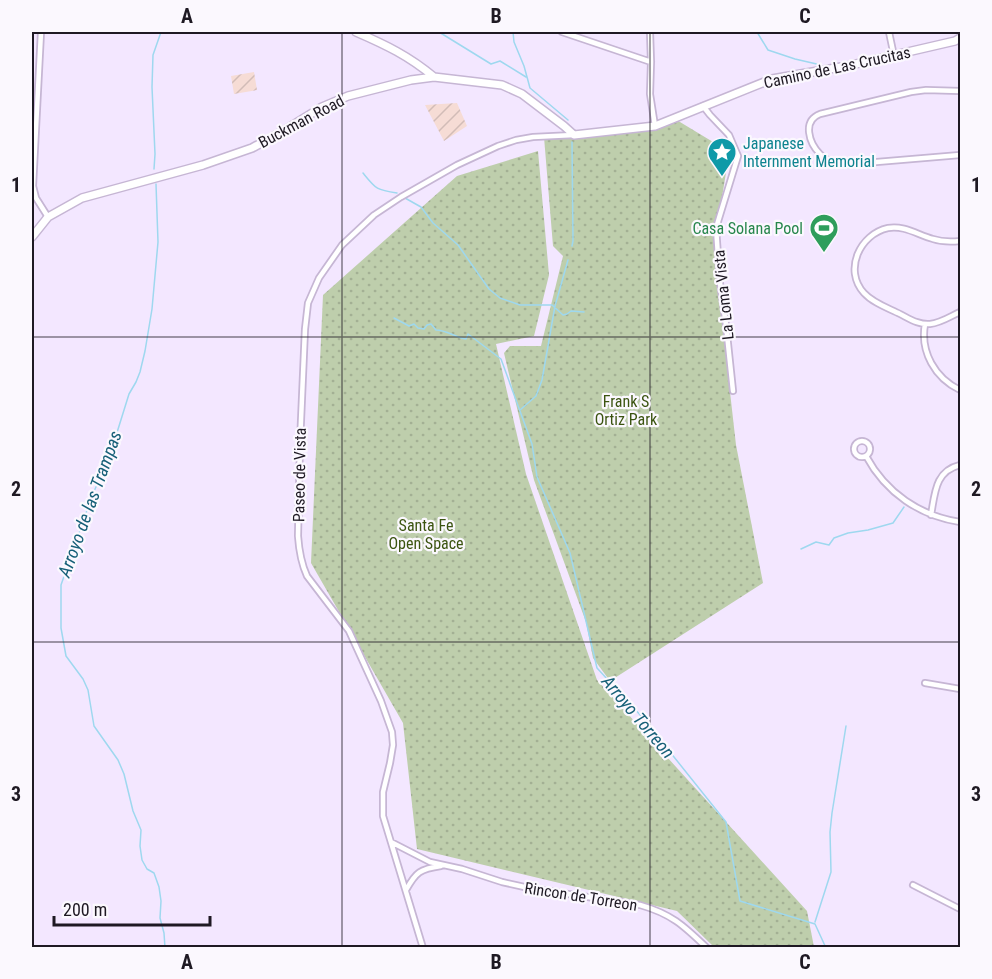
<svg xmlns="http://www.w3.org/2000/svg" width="992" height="979" viewBox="0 0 992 979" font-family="'Roboto Condensed',sans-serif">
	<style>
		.industrial { fill: url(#industrial-furrows) }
		.park { fill: url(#park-dots) }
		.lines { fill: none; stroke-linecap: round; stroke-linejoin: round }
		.stream { stroke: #9ed8ef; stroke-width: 1.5 }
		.street-casing { stroke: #c6b6d4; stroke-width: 8 }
		.secondary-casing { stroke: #c6b6d4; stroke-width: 10 }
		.street { stroke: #fff; stroke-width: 4.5 }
		.secondary { stroke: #fff; stroke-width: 7 }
		.grid { fill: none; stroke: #1e1923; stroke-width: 1.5; stroke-opacity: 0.55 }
		.labels { text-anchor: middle; stroke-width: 4.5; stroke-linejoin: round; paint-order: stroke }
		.street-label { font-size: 16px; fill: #1e1923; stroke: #fbf8fe }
		.culture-label { font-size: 16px; fill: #0d838f; stroke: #fbf8fe; text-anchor: start }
		.leisure-label { font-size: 16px; fill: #27864d; stroke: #fbf8fe; text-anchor: end }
		.park-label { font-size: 16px; fill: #3b5410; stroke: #fbf8fe }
		.water-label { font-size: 18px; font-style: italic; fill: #176078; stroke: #fbf8fe }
		.neatline { fill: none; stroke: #1e1923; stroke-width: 2 }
		.grid-label { font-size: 20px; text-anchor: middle; font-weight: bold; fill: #1e1923 }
	</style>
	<defs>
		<pattern id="industrial-furrows" width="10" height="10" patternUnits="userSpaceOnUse" patternTransform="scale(1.5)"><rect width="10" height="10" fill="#f6dcd5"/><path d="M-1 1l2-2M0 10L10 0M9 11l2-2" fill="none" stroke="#d2bcb7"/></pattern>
		<pattern id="park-dots" width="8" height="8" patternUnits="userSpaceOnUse" patternTransform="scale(1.5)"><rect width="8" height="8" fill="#beceac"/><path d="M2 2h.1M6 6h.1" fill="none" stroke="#a3b094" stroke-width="1.8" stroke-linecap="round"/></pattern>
	</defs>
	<rect width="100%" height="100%" fill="#f3e7ff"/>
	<path class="industrial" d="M254 72 257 90 234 94 231 76Z
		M457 103 467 126 444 141 425 105Z"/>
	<path class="park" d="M675 119 718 145 728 160 716 235 730 392 736 445 763 583 610 681 593 658 586 622 534 480 504 353 510 346H541L563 256 553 246 544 137 613 131Z
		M538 151 549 275 534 336 496 344 526 474 597 680 807 911 814 947H714L677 911 417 849 403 723 311 563 323 295 457 176Z"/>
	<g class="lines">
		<path class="stream" d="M439 32 491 64 500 61 526 77
			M513 32 514 42 524 66 530 88 568 120
			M757 32 768 50 795 59 821 65
			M927 33 928 32
			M572 142 573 241 572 246
			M154 169 155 154 152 87 153 55 161 32
			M363 173C376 189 376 190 397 193
			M156 184 158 242 152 309 145 351 140 372 136 382 129 394 110 455 92 496 61 585V628L66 656 83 679 88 690 94 726 118 760 124 774 133 811 141 830 140 846 142 860 147 869 154 873 159 887 161 901 160 918 164 933 165 948
			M405 198 421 207 433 223 458 245 489 289 500 298 520 305H552L563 315 567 314 571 311 584 312
			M394 318 409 326 414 324 418 328 424 329 427 325 431 324 436 330C446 330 455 337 466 339L468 334 501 359 532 444 537 477 570 553 597 668 642 717 726 822 740 901 815 924 826 948
			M520 410 536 396 542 380 555 306 568 260
			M801 549 816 542 829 545 834 538 848 533 868 530 893 523 904 507
			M815 922 831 872 830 832 832 813 846 726"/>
		<g class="street-casing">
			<path id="street" d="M41 32 33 186 36 198 48 217
				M562 32 651 62
				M650 32 651 62 650 94 655 126
				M889 32 894 56
				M960 91 926 90 911 92 820 114C802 121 809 143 820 154 826 160 833 163 841 165L960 155
				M703 106 710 115 729 135 738 156 716 228 720 283 726 325 733 391
				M960 241C951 242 942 242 933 239 918 235 904 225 888 228 860 234 843 270 864 293 873 303 888 308 900 314 910 319 919 325 930 324 941 323 951 316 960 312
				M925 324C920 352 935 378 960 390
				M854 449a8 8 0 1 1 16 0a8 8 0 1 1-16 0Z
				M866 456C886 493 920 516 960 522
				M931 515C935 493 935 471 960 465
				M925 683 960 689
				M391 842 430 862 462 869 502 882 529 888 640 905C672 914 684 926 707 948
				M913 885 960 909
				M406 890C416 872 420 869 441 866
				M423 948 383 816V792L390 763 393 745 392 732 381 701 349 631 307 576C301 563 299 550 298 536L300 443 305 329 308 303 319 278 342 245 374 215 401 197 457 165 498 146 516 140 533 137 574 135"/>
		</g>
		<g class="secondary-casing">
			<path id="secondary" d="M356 32C386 45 409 56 434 77
				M32 237 48 217 82 198 203 165 252 148 285 130 322 107 348 96 411 80 434 77 502 85 522 94 564 126 574 135 655 126 772 79 847 66 955 41 960 38"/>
		</g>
		<use href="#street" class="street"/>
		<use href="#secondary" class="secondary"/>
	</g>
	<path class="grid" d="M342 32V948M650 32V948M32 337H960M32 642H960"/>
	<defs>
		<g id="sight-pin" transform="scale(1.5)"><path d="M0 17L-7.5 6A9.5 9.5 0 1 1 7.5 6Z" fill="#0f9aa8" stroke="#fbf8fe"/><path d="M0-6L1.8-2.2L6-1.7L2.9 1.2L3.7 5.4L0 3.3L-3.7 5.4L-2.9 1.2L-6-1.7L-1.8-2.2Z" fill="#fff"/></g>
		<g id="stadium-pin" transform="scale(1.5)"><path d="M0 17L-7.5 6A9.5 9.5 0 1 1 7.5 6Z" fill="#2e9e5b" stroke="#fbf8fe"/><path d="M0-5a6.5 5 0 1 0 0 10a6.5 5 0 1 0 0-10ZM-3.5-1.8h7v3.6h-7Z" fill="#fff"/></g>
	</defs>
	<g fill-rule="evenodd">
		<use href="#sight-pin" x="722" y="152"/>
		<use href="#stadium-pin" x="824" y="228"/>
	</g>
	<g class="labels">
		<g class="street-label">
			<text transform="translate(837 67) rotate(-12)" y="6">Camino de Las Crucitas</text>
			<text transform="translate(301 121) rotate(-28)" y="6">Buckman Road</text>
			<text transform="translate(723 295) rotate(-96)" y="6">La Loma Vista</text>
			<text transform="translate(299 475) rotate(-89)" y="6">Paseo de Vista</text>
			<text transform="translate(581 896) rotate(9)" y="6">Rincon de Torreon</text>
		</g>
		<g class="culture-label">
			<text x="743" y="149">Japanese<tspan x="743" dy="18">Internment Memorial</tspan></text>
		</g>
		<g class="leisure-label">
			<text x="803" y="234">Casa Solana Pool</text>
		</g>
		<g class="park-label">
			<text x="626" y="407">Frank S<tspan x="626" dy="18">Ortiz Park</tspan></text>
			<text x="426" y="531">Santa Fe<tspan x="426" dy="18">Open Space</tspan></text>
		</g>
		<g class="water-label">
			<text transform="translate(90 504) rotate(-70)" y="6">Arroyo de las Trampas</text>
			<text transform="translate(638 717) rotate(50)" y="6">Arroyo Torreon</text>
		</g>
	</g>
	<rect width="992" height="979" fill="none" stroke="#fbf8fe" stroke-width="66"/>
	<path d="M54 916v9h156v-9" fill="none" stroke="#1e1923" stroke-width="3"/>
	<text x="63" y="916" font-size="18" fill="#1e1923" stroke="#fbf8fe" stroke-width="4.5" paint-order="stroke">200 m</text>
	<rect x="33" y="33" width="926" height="913" class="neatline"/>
	<g class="grid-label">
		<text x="187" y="23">A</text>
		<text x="496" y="23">B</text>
		<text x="805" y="23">C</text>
		<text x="16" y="192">1</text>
		<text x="976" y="192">1</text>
		<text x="16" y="496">2</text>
		<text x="976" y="496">2</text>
		<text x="16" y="801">3</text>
		<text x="976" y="801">3</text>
		<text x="187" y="969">A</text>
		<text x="496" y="969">B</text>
		<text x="805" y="969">C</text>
	</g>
</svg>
